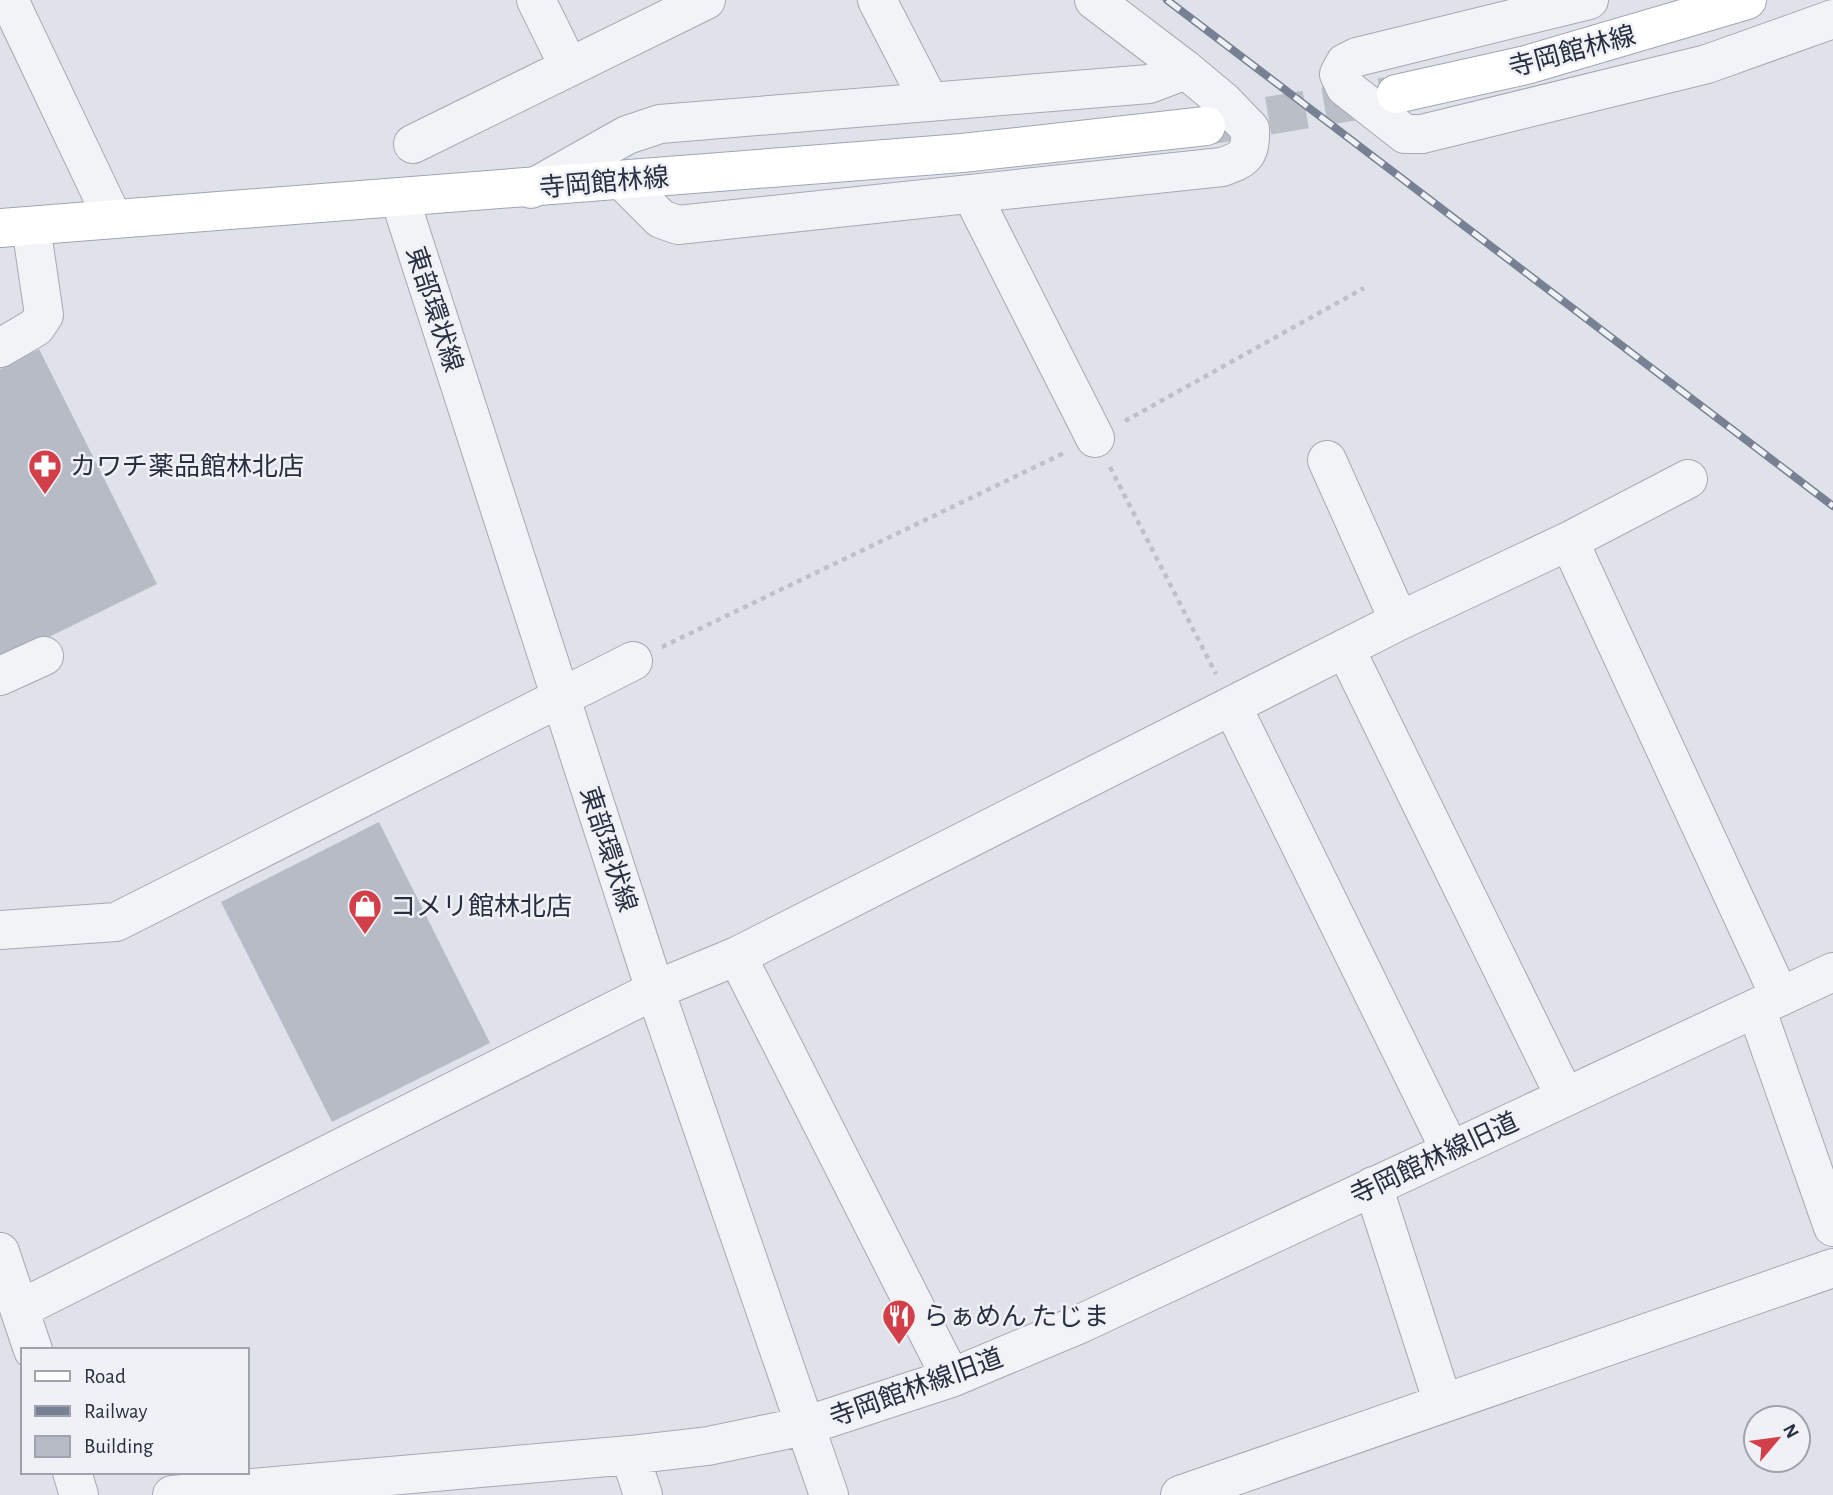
<svg xmlns="http://www.w3.org/2000/svg" width="1833" height="1495" viewBox="0 0 1833 1495" font-family="'Alegreya Sans','Noto Sans JP',sans-serif">
	<style>
		.building { fill: #b6bbc6 }
		.lines { fill: none; stroke-linecap: round; stroke-linejoin: round }
		.major-tunnel { stroke: #babec7; stroke-width: 38; stroke-dasharray: 38 19; stroke-linecap: butt }
		.minor-casing { stroke: #a4a9b3; stroke-width: 40 }
		.major-casing { stroke: #9ea5b5; stroke-width: 40 }
		.path { stroke: #bdc0c8; stroke-width: 4.5; stroke-dasharray: 5 5; stroke-linecap: butt }
		.minor { stroke: #f2f3f7; stroke-width: 38 }
		.major { stroke: #fff; stroke-width: 38 }
		.rail-casing { stroke: #788093; stroke-width: 8 }
		.rail { stroke: #eff1f6; stroke-width: 5; stroke-dasharray: 16; stroke-linecap: butt }
		.labels { text-anchor: middle; stroke-width: 5; stroke-linejoin: round; paint-order: stroke }
		.street-label { font-size: 26px; fill: #272f41; stroke: #eff1f6 }
		.poi-label { font-size: 26px; fill: #272f41; stroke: #eff1f6; text-anchor: start }
	</style>
	<rect width="100%" height="100%" fill="#dfe2e9"/>
	<path class="building" d="M39 349 157 584 0 661V369Z
		M379 822 490 1043 332 1122 221 902Z"/>
	<g class="lines">
		<path class="major-tunnel" d="M1212 125 1387 96"/>
		<g class="minor-casing">
			<path id="minor" d="M9 0 113 219
				M536 0 569 67
				M877 0 929 101
				M1094 0 1186 70
				M1589 0 1357 57 1345 63 1339 74 1345 87 1405 134H1422L1707 64 1833 19
				M413 144 706 0
				M531 189 627 135 660 124 1149 84 1186 70 1222 100 1250 129C1251 155 1245 159 1222 167L678 225 661 219 622 180
				M972 195 1095 438
				M400 199 655 990 829 1495
				M0 348 36 327 44 315 31 226
				M1327 460 1399 621
				M1569 541 1780 997
				M1345 648 1565 1097
				M0 676 44 656
				M1232 706 1450 1150
				M0 930 116 922 633 661
				M737 956 951 1378
				M1756 1008 1833 1227
				M1373 1186 1443 1403
				M0 1252 33 1350
				M20 1309 655 990 737 956 1399 621 1569 541 1688 479
				M630 1455 643 1495
				M72 1472 79 1495
				M172 1495 630 1455 708 1446 805 1426 951 1378 1080 1324 1833 972
				M1180 1495 1833 1268"/>
		</g>
		<g class="major-casing">
			<path id="major" d="M1396 94 1526 65 1747 0
				M0 228 962 153 1206 126"/>
		</g>
		<path class="path" d="M1125 421 1364 288
			M1110 467 1216 674
			M662 647 1064 453"/>
		<use href="#minor" class="minor"/>
		<use href="#major" class="major"/>
		<g class="rail-casing">
			<path id="rail" d="M1167 0 1833 506"/>
		</g>
		<use href="#rail" class="rail"/>
	</g>
	<defs>
		<g id="pharmacy-pin" transform="scale(1.75)"><path d="M0 17L-7.5 6A9.5 9.5 0 1 1 7.5 6Z" fill="#d33f49" stroke="#eff1f6"/><path d="M-2-6h4v4h4v4h-4v4h-4v-4h-4v-4h4Z" fill="#fff"/></g>
		<g id="shop-pin" transform="scale(1.75)"><path d="M0 17L-7.5 6A9.5 9.5 0 1 1 7.5 6Z" fill="#d33f49" stroke="#eff1f6"/><path d="M-5-2.5h2.3a2.7 3.5 0 0 1 5.4 0H5L5.5 6h-11ZM-1.5-2.5h3a1.5 2.3 0 0 0-3 0Z" fill="#fff"/></g>
		<g id="restaurant-pin" transform="scale(1.75)"><path d="M0 17L-7.5 6A9.5 9.5 0 1 1 7.5 6Z" fill="#d33f49" stroke="#eff1f6"/><path d="M-5-6h1v4h1v-4h1v4h1v-4h1v5L-1.5 .5V6h-2V.5L-5-1ZM5-6V6H3V1.5H1.5Q1.5-4 5-6Z" fill="#fff"/></g>
	</defs>
	<g fill-rule="evenodd">
		<use href="#pharmacy-pin" x="45" y="466"/>
		<use href="#shop-pin" x="365" y="906"/>
		<use href="#restaurant-pin" x="899" y="1316"/>
	</g>
	<g class="labels">
		<g class="street-label">
			<text transform="translate(1572 51) rotate(-15)" y="9">寺岡館林線</text>
			<text transform="translate(604 182) rotate(-5)" y="9">寺岡館林線</text>
			<text transform="translate(435 309) rotate(72)" y="9">東部環状線</text>
			<text transform="translate(609 849) rotate(72)" y="9">東部環状線</text>
			<text transform="translate(1434 1158) rotate(-25)" y="9">寺岡館林線旧道</text>
			<text transform="translate(916 1387) rotate(-20)" y="9">寺岡館林線旧道</text>
		</g>
		<g class="poi-label">
			<text x="70" y="475">カワチ薬品館林北店</text>
			<text x="390" y="915">コメリ館林北店</text>
			<text x="923" y="1325">らぁめん たじま</text>
		</g>
	</g>
	<rect x="21" y="1348" width="228" height="126" fill="#eff1f6" stroke="#9fa3ae" stroke-width="2"/>
	<rect x="35" y="1371" width="35" height="10" fill="#ffffff" stroke="#9fa3ae" stroke-width="2"/>
	<text x="84" y="1383" font-size="21" fill="#272f41">Road</text>
	<rect x="35" y="1406" width="35" height="10" fill="#788093" stroke="#9fa3ae" stroke-width="2"/>
	<text x="84" y="1418" font-size="21" fill="#272f41">Railway</text>
	<rect x="35" y="1436" width="35" height="21" fill="#b6bbc6" stroke="#9fa3ae" stroke-width="2"/>
	<text x="84" y="1453" font-size="21" fill="#272f41">Building</text>
	<g transform="translate(1777 1439) rotate(61)"><circle r="33" fill="#eff1f6" stroke="#9fa3ae" stroke-width="2"/>
	<path d="M0-5L12 26L0 18L-12 26Z" fill="#d33f49"/>
	<text y="-10" font-size="19" font-weight="bold" text-anchor="middle" fill="#272f41">N</text>
	</g>
</svg>
